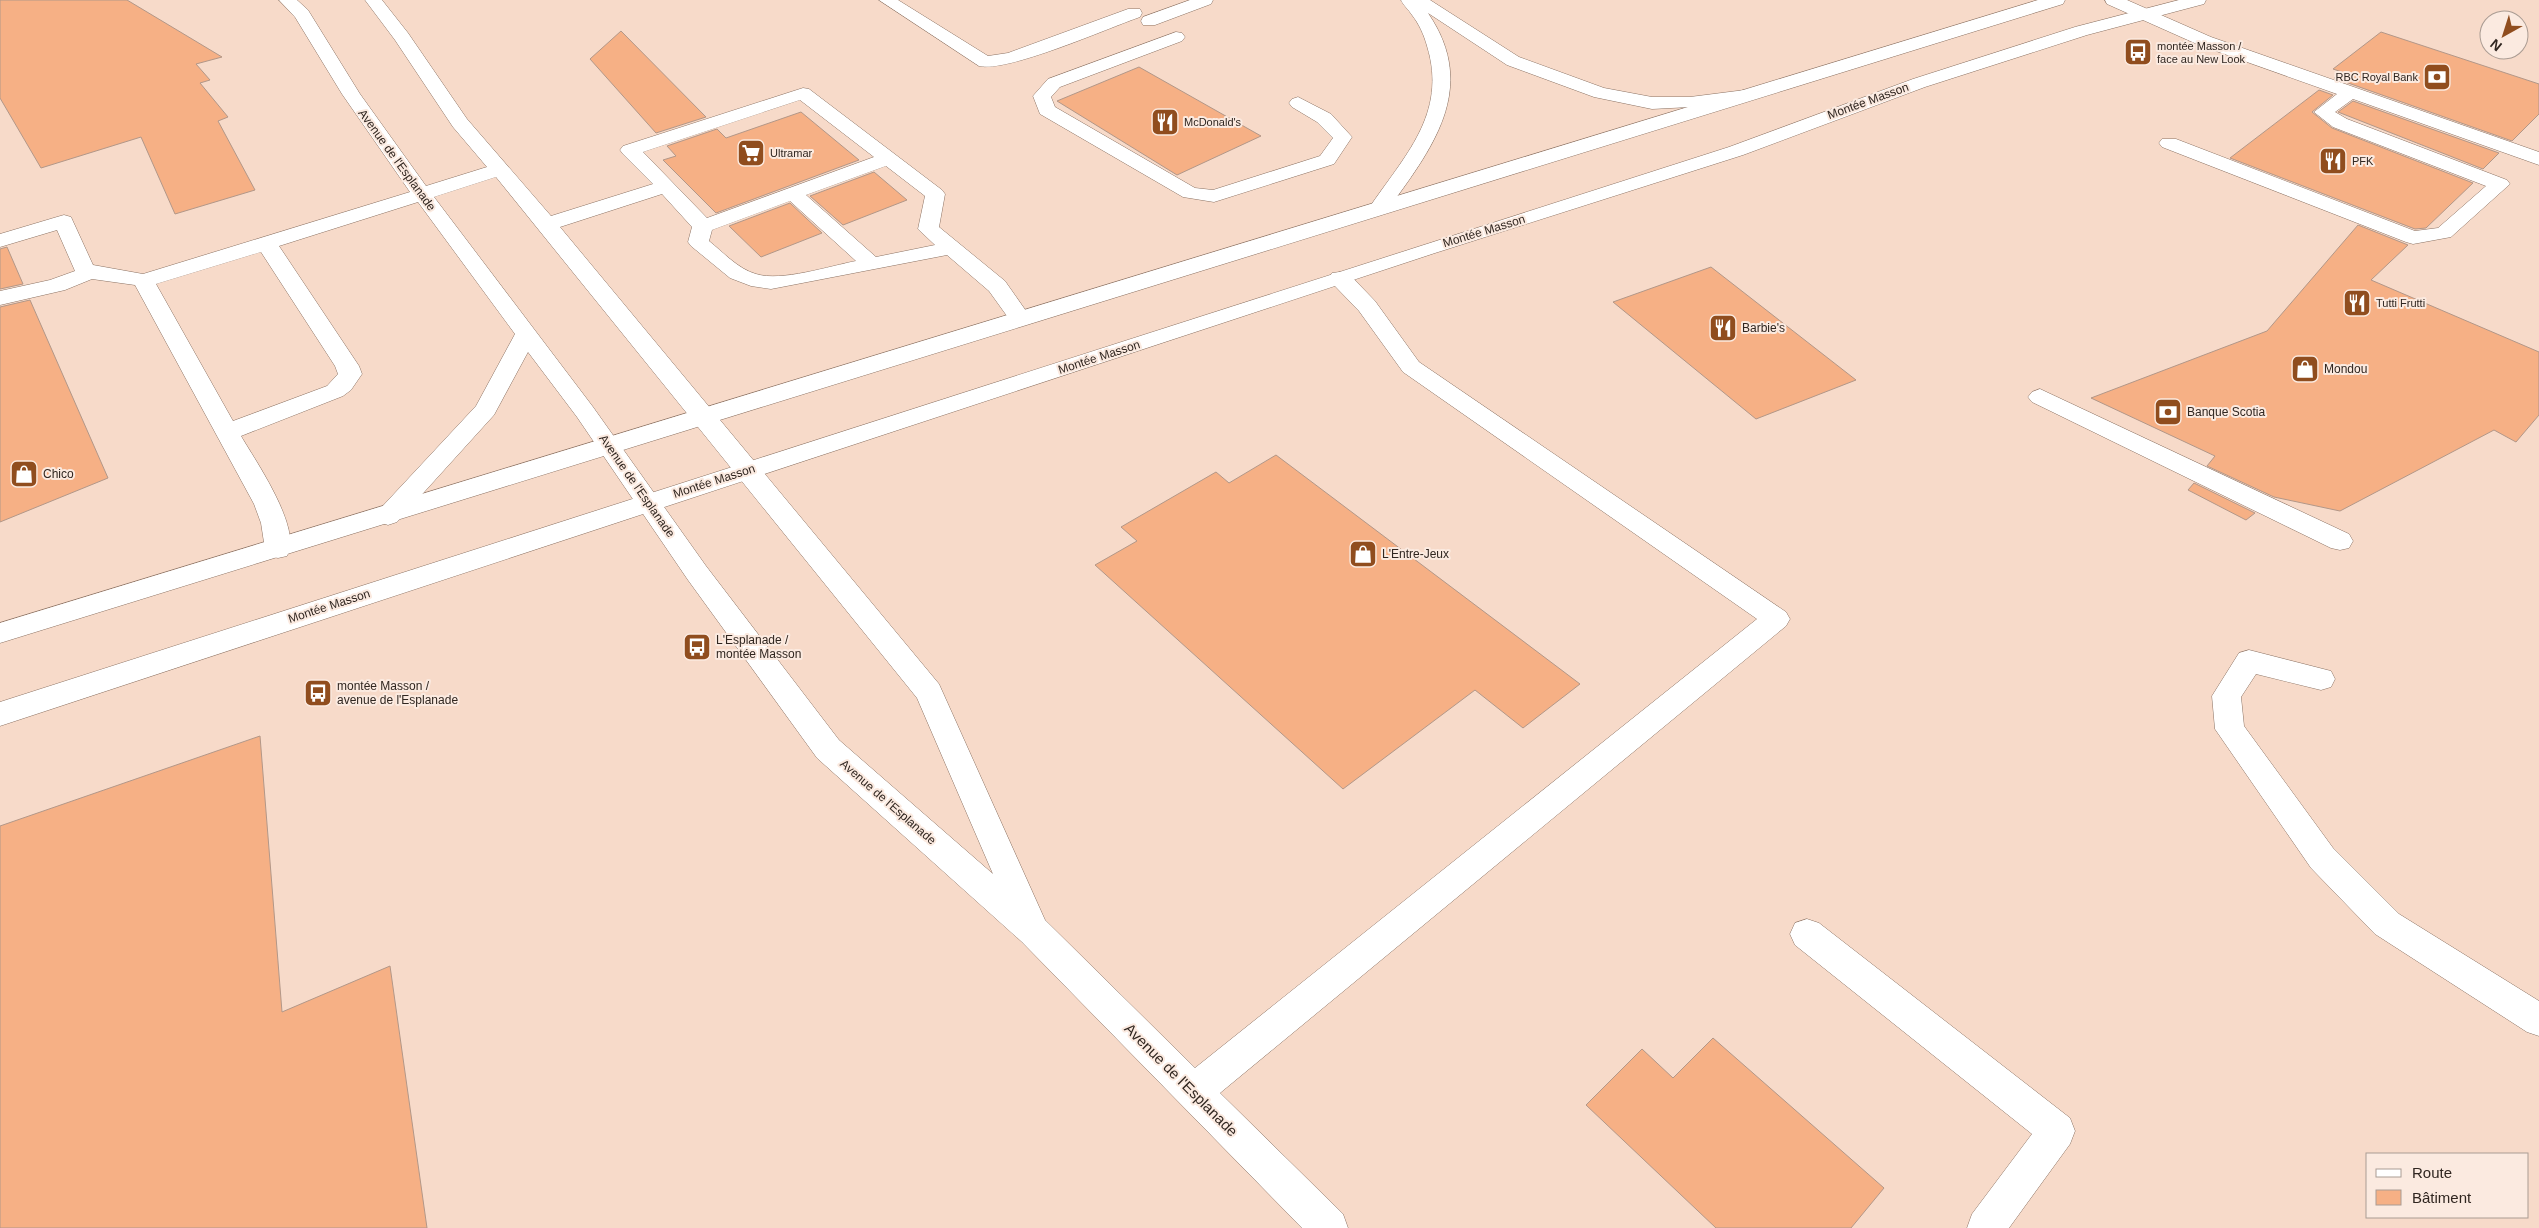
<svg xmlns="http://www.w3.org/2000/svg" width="2539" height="1228" viewBox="0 0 2539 1228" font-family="Helvetica,sans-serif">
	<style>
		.building { fill: #f6b085; stroke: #b29788 }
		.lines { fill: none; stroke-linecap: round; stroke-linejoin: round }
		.minor-casing { stroke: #8b7263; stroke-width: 1 }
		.major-casing { stroke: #8b7263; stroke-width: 1 }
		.minor { fill: #fff; fill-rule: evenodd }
		.major { fill: #fff; fill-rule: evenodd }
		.labels { text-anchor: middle; stroke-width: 4; stroke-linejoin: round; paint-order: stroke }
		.far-poi-label { font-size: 11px; fill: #302620; stroke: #fbeae0; text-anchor: start }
		.street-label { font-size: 12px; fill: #302620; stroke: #fbeae0 }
		.poi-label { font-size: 12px; fill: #302620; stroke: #fbeae0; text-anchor: start }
		.near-street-label { font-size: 15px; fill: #302620; stroke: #fbeae0 }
	</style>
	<rect width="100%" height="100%" fill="#f7dac9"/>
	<path class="building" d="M0 0H127L222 57 196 64 210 80 200 83 228 117 218 121 255 190 175 214 141 137 41 168 0 98Z
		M621 31 706 117 656 133 590 59Z
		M2381 32 2539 84V114L2512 141 2334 78 2342 72 2333 69Z
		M1139 67 1261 136 1177 175 1057 101Z
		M2319 90 2333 95 2312 112 2332 128 2473 183 2426 228 2415 229 2230 158Z
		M2353 101 2499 153 2483 169 2338 112Z
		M801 112 859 160 716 213 663 160 676 156 667 146 717 129 726 138Z
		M874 172 907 200 843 225 810 196Z
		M790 203 822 233 761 257 729 226Z
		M2358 225 2408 245 2371 280 2539 352V415L2516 442 2494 430 2340 511 2274 497 2207 466 2215 456 2091 398 2267 331Z
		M7 247 23 284 0 289V249Z
		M1711 267 1856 380 1756 419 1613 302Z
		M30 300 108 478 0 522V307Z
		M1276 455 1580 684 1523 728 1475 690 1343 789 1095 565 1137 541 1121 527 1216 472 1229 483Z
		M2194 483 2255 513 2246 520 2188 490Z
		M260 736 282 1012 390 966 427 1228H0V826Z
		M1713 1038 1884 1188 1851 1228H1716L1586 1105 1642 1049 1673 1078Z"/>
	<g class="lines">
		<g class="minor-casing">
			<path id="minor" d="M279 0H297L308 10 360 94 426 186 487 167 453 127 395 40 365 0H382L408 33 467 119 551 216 653 184 623 154 620 150 623 146 803 88 809 89 942 190 945 194 939 227 1005 281 1031 318 1028 323 1020 325 1012 323 989 291 947 255 771 289 751 286 730 278 691 246 688 242 692 227 662 194 560 227 939 684 1045 920 1195 1068 1757 619 1403 372 1359 311 1332 283 1329 278 1332 273 1340 272 1348 273 1375 301 1419 362 1786 612 1790 619 1786 626 1220 1093 1343 1214 1348 1228H1302L1022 942 817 758 688 580 577 417 528 352 494 415 397 522 388 525 379 522 375 516 379 510 476 406 515 334 418 202 279 246 359 366 362 374 351 390 343 396 241 436C255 460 303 529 287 556L278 558 269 556 265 549 261 523 254 504 135 285 92 279 65 290 0 305V291L50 280 75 271 57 230 0 247V234L57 217 64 215 71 217 93 265 143 274 410 192 342 94 295 17ZM800 100 874 157 707 218 643 152ZM886 166 925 196 918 229 935 245 876 257 806 195ZM496 177 917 698 993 874 839 740 706 566 593 407 434 197ZM790 201 856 261C830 266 781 282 756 274 738 269 723 252 709 241L712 230ZM261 252 335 366 338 374 327 386 233 421 156 284Z
				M879 0H898L988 56 1008 53 1128 9H1140L1142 13 1140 17C1108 28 1007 73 979 66Z
				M1190 0H1213L1211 4 1155 25H1143L1141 21 1143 17Z
				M1401 0H1430L1519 57 1604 88 1652 97H1690L1745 90 1751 91 1754 95 1751 99 1745 100 1690 107 1652 109 1594 97 1507 65 1428 13C1480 89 1431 150 1386 212H1372L1369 208C1404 156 1448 114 1427 46 1424 35 1419 24 1412 15 1409 10 1403 5 1401 0Z
				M2105 0H2127L2211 37 2539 152V165L2353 99 2335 112 2347 119 2507 180 2510 184 2451 237 2413 244 2406 242 2162 147 2159 143 2162 139H2176L2415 231 2438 228 2486 186 2333 127 2314 112 2337 94 2199 45 2107 4Z
				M1176 32 1182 33 1185 37 1182 41 1060 87 1051 97 1055 107 1195 188 1213 190 1320 156 1333 138 1317 122 1292 107 1289 103 1292 99 1298 97 1331 114 1352 137 1334 164 1214 202 1183 197 1040 114 1033 96 1048 79Z
				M2040 389 2349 534 2353 541 2349 548 2340 550 2331 548 2032 402 2028 397 2032 392Z
				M2249 650 2331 671 2335 679 2331 687 2321 690 2256 674 2241 697 2244 726 2333 848 2399 914 2539 1001V1036L2527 1032 2375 934 2311 868 2215 729 2212 696 2239 653Z
				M1807 919 1819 923 2070 1118 2075 1131 2070 1144 2009 1228H1967L1972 1214 2032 1134 1795 945 1790 934 1795 923Z"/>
		</g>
		<g class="major-casing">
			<path id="major" d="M2038 0H2065L2063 4 0 643V623Z
				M2179 0H2206L2204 4 2087 35 1925 87 1743 155 1435 253 0 726V702L1729 147 1913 79 2075 27Z"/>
		</g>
		<use href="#minor" class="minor"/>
		<use href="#major" class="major"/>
	</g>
	<defs>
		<g id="bus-square" transform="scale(1.4375)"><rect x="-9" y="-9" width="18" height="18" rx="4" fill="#904d1e" stroke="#fbeae0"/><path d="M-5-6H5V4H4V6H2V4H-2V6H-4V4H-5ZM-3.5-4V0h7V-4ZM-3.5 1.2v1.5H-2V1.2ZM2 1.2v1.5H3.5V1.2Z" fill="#fff"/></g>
		<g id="bank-square" transform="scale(1.4375)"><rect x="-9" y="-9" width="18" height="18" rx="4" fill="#904d1e" stroke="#fbeae0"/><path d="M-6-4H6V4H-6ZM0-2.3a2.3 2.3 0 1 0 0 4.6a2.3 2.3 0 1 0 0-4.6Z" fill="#fff"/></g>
		<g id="restaurant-square" transform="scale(1.4375)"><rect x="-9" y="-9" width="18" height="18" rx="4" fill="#904d1e" stroke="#fbeae0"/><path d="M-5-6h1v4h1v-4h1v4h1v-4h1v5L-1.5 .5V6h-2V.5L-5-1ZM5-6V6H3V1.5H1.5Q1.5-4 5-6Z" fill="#fff"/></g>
		<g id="supermarket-square" transform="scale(1.4375)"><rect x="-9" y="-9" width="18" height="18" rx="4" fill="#904d1e" stroke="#fbeae0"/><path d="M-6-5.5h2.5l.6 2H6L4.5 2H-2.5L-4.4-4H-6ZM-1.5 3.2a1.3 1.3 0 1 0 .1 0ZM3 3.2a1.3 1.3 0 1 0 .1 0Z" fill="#fff"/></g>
		<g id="shop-square" transform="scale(1.4375)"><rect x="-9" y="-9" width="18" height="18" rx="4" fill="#904d1e" stroke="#fbeae0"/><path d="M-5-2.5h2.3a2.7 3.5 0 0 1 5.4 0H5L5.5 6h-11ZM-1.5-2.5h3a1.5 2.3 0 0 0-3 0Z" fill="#fff"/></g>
	</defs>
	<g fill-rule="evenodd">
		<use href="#bus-square" x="2138" y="52"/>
		<use href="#bank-square" x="2437" y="77"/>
		<use href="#restaurant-square" x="1165" y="122"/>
		<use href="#supermarket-square" x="751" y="153"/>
		<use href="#restaurant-square" x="2333" y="161"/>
		<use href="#restaurant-square" x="2357" y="303"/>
		<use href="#restaurant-square" x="1723" y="328"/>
		<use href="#shop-square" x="2305" y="369"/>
		<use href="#bank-square" x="2168" y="412"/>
		<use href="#shop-square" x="24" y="474"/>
		<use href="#shop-square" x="1363" y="554"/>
		<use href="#bus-square" x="697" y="647"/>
		<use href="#bus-square" x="318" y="693"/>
	</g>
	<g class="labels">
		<g class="far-poi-label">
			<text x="2157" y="50">montée Masson /<tspan x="2157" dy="13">face au New Look</tspan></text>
			<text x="2418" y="81" text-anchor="end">RBC Royal Bank</text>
			<text x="1184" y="126">McDonald's</text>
			<text x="770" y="157">Ultramar</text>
			<text x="2352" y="165">PFK</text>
			<text x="2376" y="307">Tutti Frutti</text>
		</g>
		<g class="street-label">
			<text transform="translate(1868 101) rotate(-20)" y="4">Montée Masson</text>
			<text transform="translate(397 160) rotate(54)" y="4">Avenue de l'Esplanade</text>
			<text transform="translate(1484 231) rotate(-17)" y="4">Montée Masson</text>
			<text transform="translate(1099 357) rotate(-18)" y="4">Montée Masson</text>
			<text transform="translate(714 481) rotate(-18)" y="4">Montée Masson</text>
			<text transform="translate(637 486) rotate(55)" y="4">Avenue de l'Esplanade</text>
			<text transform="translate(329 606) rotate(-18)" y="4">Montée Masson</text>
			<text transform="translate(888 802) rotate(41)" y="4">Avenue de l'Esplanade</text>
		</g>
		<g class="poi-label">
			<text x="1742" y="332">Barbie's</text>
			<text x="2324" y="373">Mondou</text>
			<text x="2187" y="416">Banque Scotia</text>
			<text x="43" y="478">Chico</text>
			<text x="1382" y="558">L'Entre-Jeux</text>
			<text x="716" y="644">L'Esplanade /<tspan x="716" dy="14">montée Masson</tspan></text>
			<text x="337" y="690">montée Masson /<tspan x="337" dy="14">avenue de l'Esplanade</tspan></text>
		</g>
		<g class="near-street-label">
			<text transform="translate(1181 1080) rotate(45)" y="5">Avenue de l'Esplanade</text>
		</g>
	</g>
	<rect x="2366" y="1153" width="162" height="65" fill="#fbeae0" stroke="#aa9c93"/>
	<rect x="2376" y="1169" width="25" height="8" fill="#ffffff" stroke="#aa9c93"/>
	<text x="2412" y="1178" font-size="15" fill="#302620">Route</text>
	<rect x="2376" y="1190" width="25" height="15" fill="#f6b085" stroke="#aa9c93"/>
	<text x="2412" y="1203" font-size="15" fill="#302620">Bâtiment</text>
	<g transform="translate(2504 35) rotate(219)"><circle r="24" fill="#fbeae0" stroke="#aa9c93"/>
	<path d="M0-4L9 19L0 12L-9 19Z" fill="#904d1e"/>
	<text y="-8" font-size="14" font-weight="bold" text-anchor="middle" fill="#302620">N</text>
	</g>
</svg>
